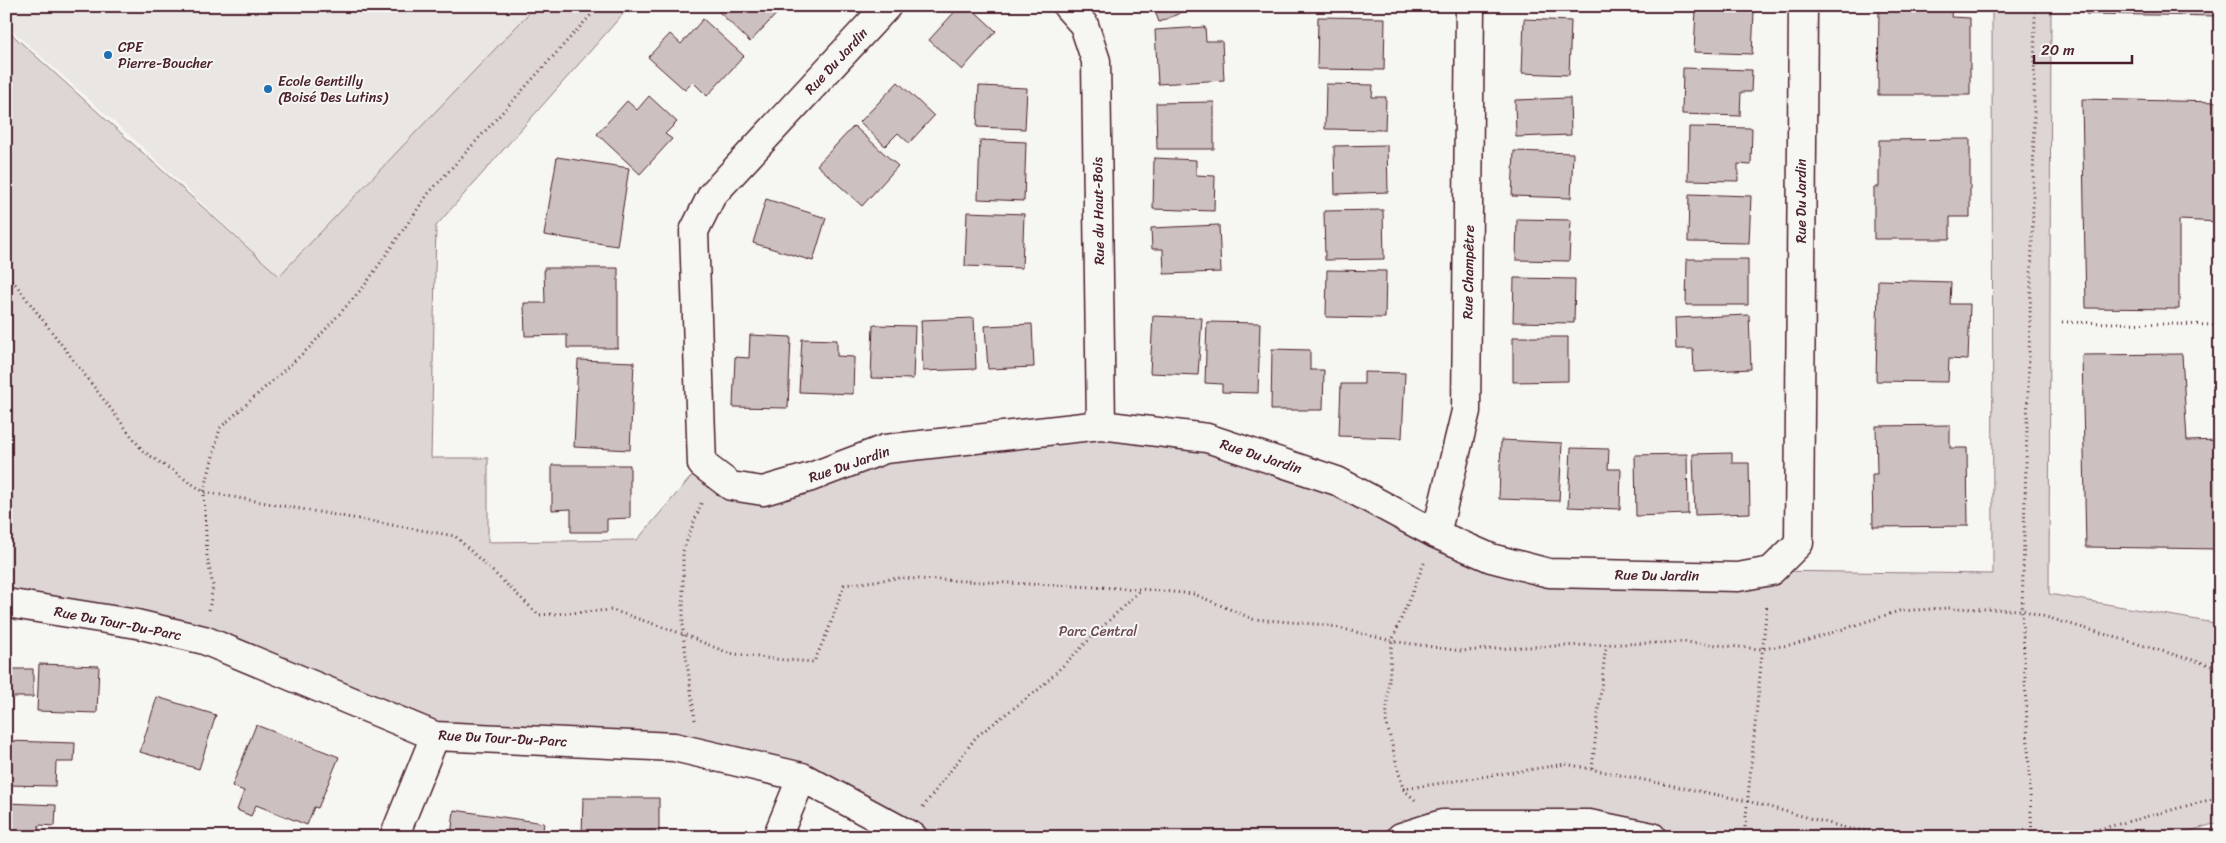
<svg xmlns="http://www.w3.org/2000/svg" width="2226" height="843" viewBox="0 0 2226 843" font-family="Sriracha,sans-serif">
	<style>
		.built { fill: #e9e6e3 }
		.green { fill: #ddd6d5; stroke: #947a80 }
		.building { fill: #ccc1c0; stroke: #4a1f2b }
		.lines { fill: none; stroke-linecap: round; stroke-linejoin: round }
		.minor-casing { stroke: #4a1f2b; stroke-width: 31 }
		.path { stroke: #4a1f2b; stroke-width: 3; stroke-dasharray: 1 4; stroke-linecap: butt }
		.minor { stroke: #f6f6f2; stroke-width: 28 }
		.poi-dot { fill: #1f6fb2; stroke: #f6f6f2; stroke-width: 2 }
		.labels { text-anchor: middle; stroke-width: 4; stroke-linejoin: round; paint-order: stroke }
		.poi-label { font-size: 14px; fill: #4a1f2b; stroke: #f6f6f2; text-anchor: start }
		.street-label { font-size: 14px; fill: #4a1f2b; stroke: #f6f6f2 }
		.park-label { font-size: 14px; fill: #6f4d56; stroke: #f6f6f2 }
	</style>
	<rect width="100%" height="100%" fill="#f6f6f2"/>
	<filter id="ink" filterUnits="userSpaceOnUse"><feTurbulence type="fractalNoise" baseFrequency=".02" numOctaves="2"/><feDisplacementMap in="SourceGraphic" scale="10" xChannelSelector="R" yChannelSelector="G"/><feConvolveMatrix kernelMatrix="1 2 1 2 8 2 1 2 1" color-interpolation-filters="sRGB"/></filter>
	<g filter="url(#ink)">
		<path class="built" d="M6 6H536L279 276 150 154 6 25Z"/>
		<path class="green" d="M536 6H630L436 226 431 458H488V542L637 540 702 464 731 486 885 449 1101 425 1207 438 1491 558 1771 571 1993 574 1992 6H2051L2049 594 2220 624V822L2170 837H913L802 777 674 747 435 736 204 640 6 603V29L279 276Z"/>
		<path class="building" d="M713 6H784L750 42Z
			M960 6H969L996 31 962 70 929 40Z
			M1153 6H1197L1159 22Z
			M1542 6H1589V10L1542 9Z
			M1879 6H1952L1951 17 1970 18V95H1878Z
			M2086 6H2220V16L2086 14Z
			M1696 9 1754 11 1752 54 1694 52Z
			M1318 17 1385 18 1384 70 1317 69Z
			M703 19 744 56 707 96 693 82 685 90 648 57 670 34 681 44Z
			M1524 19 1571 21 1569 75 1522 73Z
			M1205 27 1206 41H1222L1224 80 1158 84 1155 30Z
			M1683 68 1752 70 1751 92H1741L1740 116 1682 114Z
			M898 82 934 116 909 143 898 133 885 146 860 122Z
			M1326 84 1373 85 1372 97H1386L1385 130 1325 129Z
			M979 86 1027 88 1025 129 977 127Z
			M649 96 677 122 665 134 672 139 640 174 597 134 627 101 637 110Z
			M1570 98 1571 135 1516 137 1515 100Z
			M2082 99 2220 102V222L2179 220V309L2086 308Z
			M1214 102V149H1157L1156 103Z
			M854 126 898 166 862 206 817 165Z
			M1689 127 1752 128 1751 165 1738 164V181L1688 180Z
			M1970 139V217H1950V239H1874V187H1879V140Z
			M980 140 1026 142 1024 201 978 199Z
			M1387 145 1388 192 1335 194 1334 146Z
			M1514 151 1573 153 1571 198 1512 196Z
			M557 157 629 168 617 246 544 235Z
			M1154 158 1196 160V175L1215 176 1214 211 1153 209Z
			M1689 194 1751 196 1749 243 1688 242Z
			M766 199 826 218 813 261 753 243Z
			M1383 210 1384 259 1325 260 1324 211Z
			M967 212 1024 214 1022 268 965 266Z
			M1517 219 1571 220 1569 261 1516 260Z
			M1219 225 1221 272 1164 274 1163 249H1152L1151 228Z
			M1687 259H1748V305H1686Z
			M544 268H618V348H567V335L525 336 524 303H545Z
			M1327 270 1386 271 1385 318 1326 317Z
			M1514 278 1575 279 1574 323 1513 322Z
			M1878 280 1951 282 1950 304H1970L1968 360 1949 359 1948 382 1876 381Z
			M1749 315 1751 369 1694 372 1693 349H1676L1675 318Z
			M1153 316 1202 318 1198 375 1150 373Z
			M974 318 976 369 923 371 921 320Z
			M1207 322 1260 323 1258 393 1222 392V384L1205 383Z
			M1032 324 1034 367 988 369 985 326Z
			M873 325 915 326 913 379 871 378Z
			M750 335 791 337 788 408 733 407 735 357 749 358Z
			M1513 337H1568V381L1513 382Z
			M802 339 837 340V356L854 357 853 394 799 392Z
			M1272 349 1310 350V370H1324L1323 410H1271Z
			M2182 354 2187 441 2220 440V549L2086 547 2082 355Z
			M578 360 634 362 630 450 574 447Z
			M1364 372 1405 373 1402 438 1339 436 1341 384H1364Z
			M1950 425V448H1967L1968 526 1873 527 1872 474H1877L1876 426Z
			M1501 440 1562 443 1559 501 1499 499Z
			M1571 448 1609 449 1608 469H1621L1620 509 1568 507Z
			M1732 453V463H1749L1750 513 1695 515 1693 454Z
			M1687 454 1688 514 1636 516 1635 455Z
			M552 465H630V518L607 519V532H571V509L552 510Z
			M39 664 99 666 97 713 37 711Z
			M6 669H33V697H6Z
			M157 697 216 715 199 769 140 752Z
			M256 725 339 757 318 808 314 807 307 825 256 805 251 816 237 810 244 791 232 786Z
			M6 741 75 743 74 762H56L55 786 6 785Z
			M583 798H659V837H582Z
			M6 803 56 805 55 826 39 825 38 837H6Z
			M454 810 544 823 542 837H451Z"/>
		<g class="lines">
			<g class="minor-casing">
				<path id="minor" d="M887 6 712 195 694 231 702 464 731 486 763 491 811 477 885 449 1101 425 1207 438 1337 481 1436 534 1491 558 1549 573 1738 577 1771 571 1799 543 1803 6
					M1067 6 1084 25 1096 61 1101 425
					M1436 534 1466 411 1470 6
					M6 603 137 624 204 640 435 736 674 747 802 777 913 837
					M394 837 435 736
					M777 837 802 777
					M1401 837 1442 824H1589L1652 837"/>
			</g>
			<path class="path" d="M6 272 143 451 204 492 455 536 539 615 612 610 683 634 728 653 773 659 814 662 829 628 844 585 898 578 1140 589 1194 594 1253 619 1327 625 1392 641 1461 651 1526 647 1684 642 1761 649 1797 644 1899 611 1948 608 2022 610 2220 668
				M2062 322 2220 325
				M209 610 213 586 207 557 204 492 220 428 310 347 365 285 428 194 599 6
				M695 720 683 634V551L702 501
				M1592 769 1606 644
				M1403 789 1566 764 1747 801 1850 829 1923 837
				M1415 800 1403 789 1386 721 1392 641 1425 561
				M923 807 977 736 1039 689 1140 590
				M1744 837 1767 604
				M2032 837 2022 610 2033 207 2035 6
				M2070 837 2220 797"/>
			<use href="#minor" class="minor"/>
		</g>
	</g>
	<g class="poi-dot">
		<circle cx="108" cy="55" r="5"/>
		<circle cx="268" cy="89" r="5"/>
	</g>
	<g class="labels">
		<g class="poi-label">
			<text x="118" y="52">CPE<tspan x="118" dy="16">Pierre-Boucher</tspan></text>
			<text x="278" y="86">Ecole Gentilly<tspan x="278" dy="16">(Boisé Des Lutins)</tspan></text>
		</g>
		<g class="street-label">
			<text transform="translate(836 61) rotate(-47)" y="5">Rue Du Jardin</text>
			<text transform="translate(1801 201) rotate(-90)" y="5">Rue Du Jardin</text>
			<text transform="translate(1098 211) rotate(-91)" y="5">Rue du Haut-Bois</text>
			<text transform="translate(1468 272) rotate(-89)" y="5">Rue Champêtre</text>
			<text transform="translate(1261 456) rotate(18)" y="5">Rue Du Jardin</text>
			<text transform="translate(849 464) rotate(-19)" y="5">Rue Du Jardin</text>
			<text transform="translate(1657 575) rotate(1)" y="5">Rue Du Jardin</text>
			<text transform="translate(118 623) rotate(11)" y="5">Rue Du Tour-Du-Parc</text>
			<text transform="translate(503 738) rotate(3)" y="5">Rue Du Tour-Du-Parc</text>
		</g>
		<g class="park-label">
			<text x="1098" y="636">Parc Central</text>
		</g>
	</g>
	<rect width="2226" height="843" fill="none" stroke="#f6f6f2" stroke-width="25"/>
	<rect x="12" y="12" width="2201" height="818" fill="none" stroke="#4a1f2b" stroke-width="2" filter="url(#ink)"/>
	<path d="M2034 55v8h98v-8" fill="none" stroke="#4a1f2b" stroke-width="2.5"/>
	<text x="2041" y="55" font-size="15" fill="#4a1f2b" stroke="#f6f6f2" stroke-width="4" paint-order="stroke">20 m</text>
</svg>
